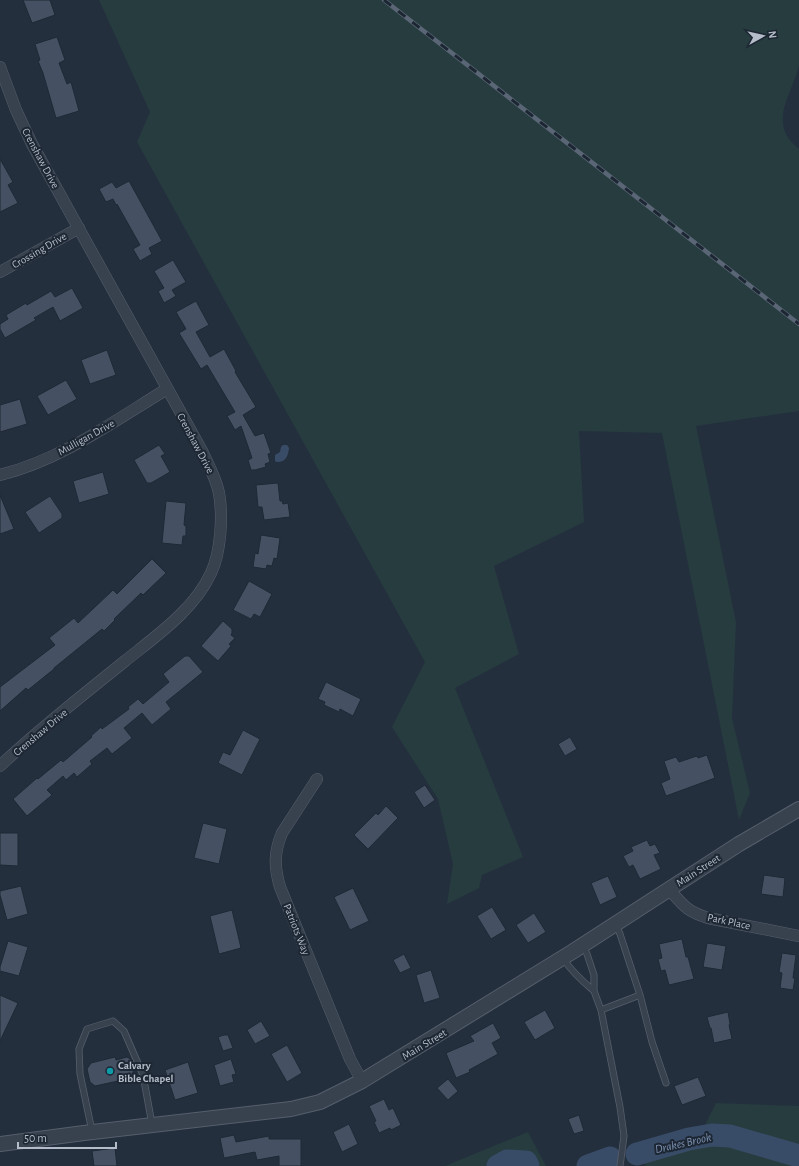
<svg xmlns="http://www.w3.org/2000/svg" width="799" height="1166" viewBox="0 0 799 1166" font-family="'Alegreya Sans',sans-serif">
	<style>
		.green { fill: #263c3f }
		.water { fill: #394c67 }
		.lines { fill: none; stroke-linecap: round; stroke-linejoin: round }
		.river { stroke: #394c67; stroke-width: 23 }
		.building { fill: #455162; stroke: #1f2835 }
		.service-casing { stroke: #565f6c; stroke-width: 7 }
		.minor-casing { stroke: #565f6c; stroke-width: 12 }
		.tertiary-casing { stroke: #565f6c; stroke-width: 16 }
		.service { stroke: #38414e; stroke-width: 5.5 }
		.minor { stroke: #38414e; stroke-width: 11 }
		.tertiary { stroke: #38414e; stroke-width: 14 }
		.rail-casing { stroke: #5a6575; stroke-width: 4.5 }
		.rail { stroke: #1d2633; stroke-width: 3; stroke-dasharray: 9; stroke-linecap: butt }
		.culture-dot { fill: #0f9aa8; stroke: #1d2633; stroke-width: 1.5 }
		.labels { text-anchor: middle; stroke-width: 4; stroke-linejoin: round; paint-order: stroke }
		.street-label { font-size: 11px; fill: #b4bcc9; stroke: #1d2633 }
		.poi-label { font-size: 11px; font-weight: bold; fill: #b4bcc9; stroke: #1d2633; text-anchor: start }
		.water-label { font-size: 12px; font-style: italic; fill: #7c92b1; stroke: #1d2633 }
	</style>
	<rect width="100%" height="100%" fill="#242f3e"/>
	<path class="green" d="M99 0H799C799 14 799 29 799 43 799 50 799 58 799 65 792 96 766 123 799 149V411L696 426 736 622 732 718 750 793 739 820 662 433 579 431 584 522 494 566 519 654 455 688 523 857 482 875 479 888 447 904 453 864 438 799 392 727 425 662 137 142 150 112Z
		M716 1103 799 1106V1166H646L639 1156 698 1139Z
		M528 1132 546 1166H445Z"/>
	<path class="water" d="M283 445H287L289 448C288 456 286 462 277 462L275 461V455L280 452 281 447Z"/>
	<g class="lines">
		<path class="river" d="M637 1154 689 1139 712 1135 730 1136 799 1156
			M498 1166 507 1161 526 1162 528 1166
			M588 1166 610 1158"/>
	</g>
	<path class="building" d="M23 0H50L55 15 32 23Z
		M57 37 65 60 59 63 67 84 71 82 79 111 56 118 43 73 38 61 40 60 35 44Z
		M0 159 13 182 8 185 18 203 0 212Z
		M129 181 162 241 149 248 152 254 140 261 133 249 140 245 117 204 116 205 113 199 106 202 99 189 112 182 116 188Z
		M173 260 186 282 172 290 176 296 164 303 158 291 164 288 154 271Z
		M72 288 83 308 60 321 53 307 34 318 36 320 5 338 0 329V324L8 319 6 315 26 303 27 305 51 291 55 297Z
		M196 301 209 325 196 332 210 357 224 349 236 371 235 372 256 407 243 415 255 436 264 433 271 453 268 454 270 462 265 464 266 467 255 470H251L248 460 252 458 241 426 235 430 227 416 235 412 207 365 201 369 179 333 186 329 176 312Z
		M107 350 116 375 90 384 81 360Z
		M66 380 77 399 48 415 37 396Z
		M20 399 27 424 0 432V405Z
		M159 445 165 454 161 456 170 472 151 483H147L134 460Z
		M103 472 109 494 79 503 73 481Z
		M278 483 280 501H282L283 504 288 503 290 517 264 520 262 507H258L256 485Z
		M0 495 14 529 0 534Z
		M50 496 62 514V518L39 533 25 512Z
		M166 501 186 503 184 525 186 526V536H183L182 545 162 543Z
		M261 535 280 538 277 559 274 558 272 566 267 565 266 569 253 567 255 553 258 554Z
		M152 559 166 573 143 595 141 593 114 619 115 620 104 631 102 629 54 668V669L28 690 26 688 0 711V687L55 645 49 638 74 618 78 623 113 590 117 594Z
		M249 581 272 594 260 617 254 614 251 619 233 610Z
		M223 621 232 629V633L231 635 235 638 229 644 231 646 218 661 201 646Z
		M185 656H189L203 672 166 702 171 709 152 725 142 713 124 728 132 738 112 754 107 748 90 761 92 764 77 777 74 773 66 780 63 776 47 790 52 795 27 816 13 799 37 778 38 779 61 760 63 762 92 737 91 736 101 727 102 729 129 709 128 707 138 699 143 704 169 682 163 674Z
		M326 682 361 699 353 716 340 709 339 712 324 705 325 702 318 699Z
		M243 730 260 739 242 775 218 763 223 752 230 755Z
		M570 737 577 749 565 756 558 744Z
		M707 755 715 778 666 796 661 783 670 779 664 761 676 757 679 762 697 756 698 758Z
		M425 785 435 800 424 808 414 792Z
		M386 806 398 818 368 849 354 835 376 813 378 815Z
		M203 823 227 829 219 864 194 858Z
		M0 833H18V866L0 865Z
		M647 840 650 846 655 844 660 853 654 855 661 869 640 879 633 865 629 867 623 856 633 851 631 847Z
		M764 875 785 878 783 897 761 894Z
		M608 876 617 897 600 905 591 883Z
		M21 886 28 914 7 920 0 895V891Z
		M353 888 369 921 350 930 334 897Z
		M492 907 506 930 491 939 477 916Z
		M232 910 241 948 219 954 210 916Z
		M534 913 546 932 528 943 516 925Z
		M682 939 686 957H688L694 979 669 985 665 970 661 971 658 959 662 958 659 944Z
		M8 941 28 947 19 976 0 971V967Z
		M707 943 726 946 722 970 703 967Z
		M782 953 796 955 793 978H795L793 990 780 988 782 973 779 972Z
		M404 954 411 968 400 973 393 960Z
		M431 970 440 998 424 1003 416 975Z
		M0 995 18 1003 0 1041Z
		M545 1010 555 1028 535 1040 524 1022Z
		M728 1012 730 1024 729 1025 732 1039 714 1043 711 1028H710L707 1017Z
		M261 1021 270 1036 255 1044 247 1030Z
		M493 1023 501 1038 492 1043 498 1054 469 1070 470 1072 456 1078 446 1053 474 1041 470 1036Z
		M224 1035H228L233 1048 223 1051 218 1037Z
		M287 1045 302 1073 287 1082 271 1054Z
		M115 1057 116 1060 127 1057 132 1060 135 1068 132 1074V1078L95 1086 90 1082 87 1069 91 1063Z
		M231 1059 236 1074 232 1075 234 1082 220 1086 214 1065Z
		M188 1062 198 1093 175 1100 165 1070Z
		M698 1077 706 1096 682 1105 674 1086Z
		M448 1079 458 1091 448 1100 437 1088Z
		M384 1099 389 1110 393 1108 401 1125 391 1130 390 1128 379 1133 374 1122 376 1121 369 1106Z
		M579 1115 584 1131 574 1134 568 1119Z
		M349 1124 358 1144 342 1152 333 1132Z
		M234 1135 236 1142 269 1136V1139H301V1166H279V1156L257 1160 255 1152 224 1158 220 1138Z
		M115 1148 117 1166H94L92 1151Z"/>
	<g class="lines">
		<g class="service-casing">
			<path id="service" d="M616 925 620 934 640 995 652 1042 666 1083
				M583 946 587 954 594 975V991L601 1010 620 1107 624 1136 620 1166
				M563 958C571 971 582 981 594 991
				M601 1010 640 995
				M92 1131 80 1074 79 1049 87 1029 113 1021 124 1031 143 1075 152 1124"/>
		</g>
		<g class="minor-casing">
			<path id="minor" d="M0 67 16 110 32 144 202 451C208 464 216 478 219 493 223 516 221 552 211 573 194 610 156 636 125 661 83 695 39 729 0 766
				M0 272 79 228
				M0 475C61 460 114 421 167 389
				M317 779 282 833C274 852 274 867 280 887L350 1059 362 1081
				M669 889C683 905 686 911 708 918L799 936"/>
		</g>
		<g class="tertiary-casing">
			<path id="tertiary" d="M0 1144 84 1133 291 1109 320 1102 362 1081 572 952 739 844 799 809"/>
		</g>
		<use href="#service" class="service"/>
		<use href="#minor" class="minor"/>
		<use href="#tertiary" class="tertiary"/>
		<g class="rail-casing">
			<path id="rail" d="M384 0 799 324"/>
		</g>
		<use href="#rail" class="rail"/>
	</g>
	<circle class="culture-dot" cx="110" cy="1071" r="4"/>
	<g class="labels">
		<g class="street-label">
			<text transform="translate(41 158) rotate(62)" y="4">Crenshaw Drive</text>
			<text transform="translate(39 250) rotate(-30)" y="4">Crossing Drive</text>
			<text transform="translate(86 437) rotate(-29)" y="4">Mulligan Drive</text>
			<text transform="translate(196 443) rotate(62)" y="4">Crenshaw Drive</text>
			<text transform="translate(40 732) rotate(-40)" y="4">Crenshaw Drive</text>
			<text transform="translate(698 870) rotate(-33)" y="4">Main Street</text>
			<text transform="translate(729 921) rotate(12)" y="4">Park Place</text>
			<text transform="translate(297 929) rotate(68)" y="4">Patriots Way</text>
			<text transform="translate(424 1044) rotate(-31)" y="4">Main Street</text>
		</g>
		<g class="poi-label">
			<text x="118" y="1069">Calvary<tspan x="118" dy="13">Bible Chapel</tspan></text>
		</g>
		<g class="water-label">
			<text transform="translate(683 1143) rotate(-13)" y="4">Drakes Brook</text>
		</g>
	</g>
	<g transform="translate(763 36) rotate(82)" stroke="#1d2633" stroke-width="3" paint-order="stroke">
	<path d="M0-3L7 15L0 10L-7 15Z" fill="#b4bcc9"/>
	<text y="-6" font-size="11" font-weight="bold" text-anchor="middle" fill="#b4bcc9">N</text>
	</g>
	<path d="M18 1142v6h98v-6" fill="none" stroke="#b4bcc9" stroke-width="2"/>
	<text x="24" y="1142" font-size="12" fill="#b4bcc9" stroke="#1d2633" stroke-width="3" paint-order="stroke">50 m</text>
</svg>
